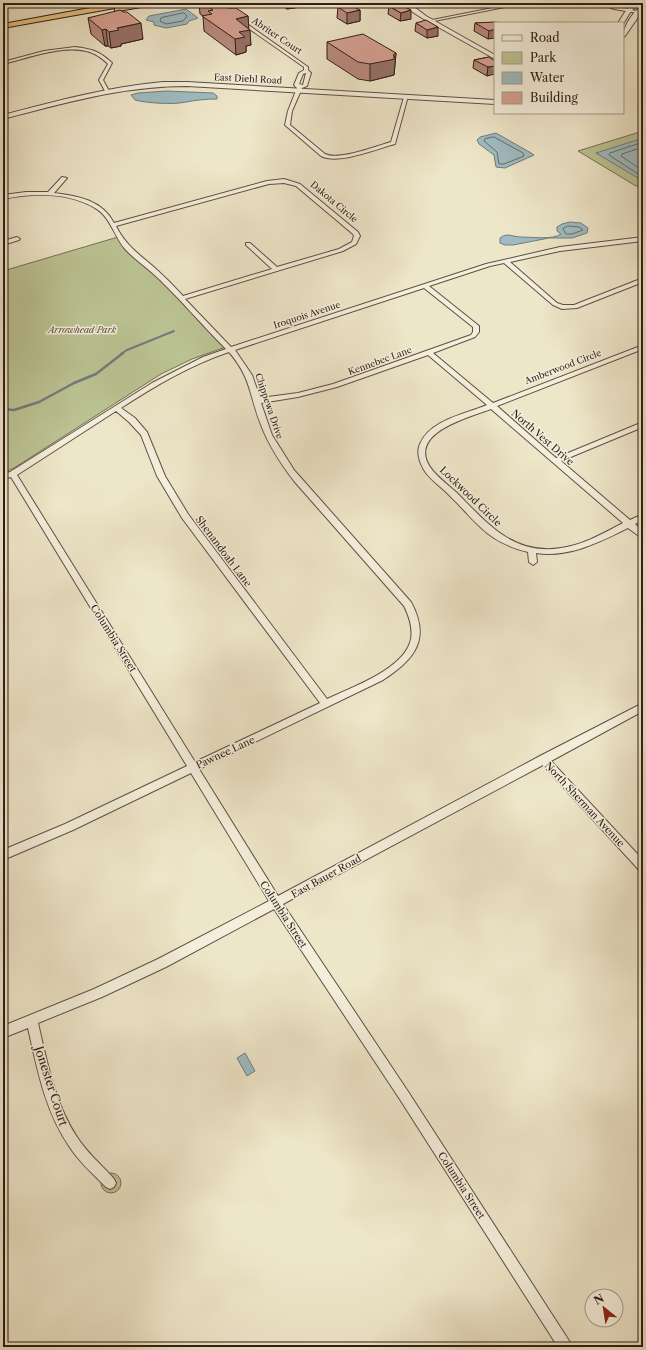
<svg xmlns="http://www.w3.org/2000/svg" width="646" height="1350" viewBox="0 0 646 1350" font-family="'Libre Caslon Text',serif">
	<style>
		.green { fill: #bcc494; stroke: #767056 }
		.water { fill: #9fbcc2; stroke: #727c7e }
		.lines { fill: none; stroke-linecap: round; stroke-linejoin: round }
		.shore { stroke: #676c6c; stroke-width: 1 }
		.stream-far1 { stroke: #727c7e; stroke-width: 2 }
		.stream { stroke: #727c7e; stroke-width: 2.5 }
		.minor-casing { stroke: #5f4f44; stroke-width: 2 }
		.tertiary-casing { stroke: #5f4f44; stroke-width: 2 }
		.motorway-casing { stroke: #2f1d17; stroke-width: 2 }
		.minor { fill: #f4efdc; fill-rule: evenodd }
		.tertiary { fill: #f4efdc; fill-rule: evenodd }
		.motorway { fill: #e7c384; fill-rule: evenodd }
		.wall { fill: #b88a7e; stroke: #2f1d17 }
		.shaded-wall { fill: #967167; stroke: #2f1d17 }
		.building { fill: #d6a193; stroke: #2f1d17 }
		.labels { text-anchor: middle; stroke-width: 3; stroke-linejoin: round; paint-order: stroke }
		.far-street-label { font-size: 9px; fill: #2f1d17; stroke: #f4efdc }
		.far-park-label { font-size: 9px; font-style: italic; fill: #594f3c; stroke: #f4efdc }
		.street-label { font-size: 10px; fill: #2f1d17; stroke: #f4efdc }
		.near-street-label { font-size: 12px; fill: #2f1d17; stroke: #f4efdc }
	</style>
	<rect width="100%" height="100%" fill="#eee6c9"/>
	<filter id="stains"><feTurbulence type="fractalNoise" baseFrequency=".005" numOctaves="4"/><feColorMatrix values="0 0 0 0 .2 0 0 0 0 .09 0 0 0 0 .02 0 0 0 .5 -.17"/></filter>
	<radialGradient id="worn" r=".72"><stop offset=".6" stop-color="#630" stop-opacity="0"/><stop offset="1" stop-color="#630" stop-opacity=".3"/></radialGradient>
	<path class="green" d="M643 131V186H636L578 151Z
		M118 237 150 267 226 347 192 359 161 374 14 468 3 473V271Z
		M101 1183a10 10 0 1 1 20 0a10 10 0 1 1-20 0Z"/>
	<path class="water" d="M186 9 198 18 189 21 187 24 166 28 154 25V22L146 20 149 16Z
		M167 91 213 93 217 96V99C205 99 197 100 186 102 173 105 147 103 135 100L131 95 138 93Z
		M496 133 531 153 534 155 505 168 496 167 494 155 479 144 477 140 480 137Z
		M643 138V178H638L596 153Z
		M570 222 581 223 588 228 587 233 572 238H549L513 245H505L500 243V238C507 232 513 237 521 237 531 237 553 240 561 234L557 231V227L562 224Z
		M245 1053 255 1071 247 1076 237 1058Z"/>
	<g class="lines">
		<path class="shore" d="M184 13 187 16 183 21 166 24 160 21 161 18Z
			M494 137 523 153 524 156 504 164H499L497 152 484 141 485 139Z
			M643 142 610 153 609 155 638 174 643 175
			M643 147 622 154 621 156 640 169H643
			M568 226 579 227 583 230 572 234H566L563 229Z"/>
		<path class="stream-far1" d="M121 354 127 350 174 331"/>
		<path class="stream" d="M3 409 14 410 39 402 74 383 96 374 123 353"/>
		<g class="minor-casing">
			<path id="minor" d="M517 3H525L429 22 427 21Z
				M599 3H605L640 12 638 13 614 9Z
				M238 19H240L308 67V70L311 73 307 86 302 88 292 111 290 125 325 154C339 161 376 146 391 142L404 97 408 96 395 144C376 149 338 165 321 156L285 125 288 111 297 88 294 85 299 73 304 70V67L238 21ZM306 73 303 85 299 84 303 74Z
				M75 47C92 49 99 51 112 63L103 80 109 91H105L99 80 108 64C105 61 102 58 98 56 73 40 29 58 3 64V62L44 51Z
				M62 177 67 178 54 193C78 196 102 200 114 223L267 181 284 179 300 184 358 232 360 236 356 244 343 251 185 299 231 347 486 264 560 247 643 237V241L560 251 510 262 557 303 563 305H574L643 278V282L577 308 562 309 553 305 504 263 490 266 429 286 479 326V332L475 337 433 353 493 403 643 345V349L497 406 556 458 643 422V427L561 461 630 520 643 514V520L635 524 643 532V539L628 528C600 542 569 558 536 553L537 562 533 565 529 562 528 552C516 549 505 545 494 538 477 527 465 510 450 496 442 487 431 481 424 470 420 463 416 453 420 444 430 420 465 414 487 405L428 355 337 387 298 397 261 403 272 435 294 470 411 602C431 639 415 659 383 680L199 769 278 896 540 756 643 703V711L551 761 643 860V872L639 870 543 765 283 904 409 1093 573 1347H558L401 1101 274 909 166 967 102 997 38 1023C47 1062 55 1104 77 1137 87 1153 102 1165 114 1179L116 1183 114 1187 110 1189 106 1187C93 1174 79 1162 69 1146 45 1111 37 1068 28 1028L3 1038V1026L94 989 158 959 269 901 191 773 73 830 3 860V850L65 824 187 766 11 477 3 479V474L10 472 152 383 203 357 226 349C203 326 182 301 159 279 148 268 135 260 125 249 114 236 110 216 95 208 68 192 33 193 3 199V195L26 192H48ZM284 183 296 186 353 234 354 236 352 242 339 249 277 267 250 243H246V245L272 269 183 296C174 286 165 277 156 269 140 255 125 245 116 226L269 184ZM424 288 473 327V332L471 335 333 384 298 393 260 398 252 375 235 350ZM229 352C252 379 249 395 261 425 269 446 281 464 294 481L404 606C409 616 413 627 411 639 405 669 352 687 327 699L188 514 165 476 147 432 135 418 121 408C155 386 190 365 229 352ZM491 409 623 523C604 533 583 545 561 548 513 556 486 522 456 492 448 485 440 479 433 471 403 434 467 418 491 409ZM116 411 129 422 141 435 157 476 182 518 320 703 195 762 17 475Z
				M17 237 20 239 19 240 3 245V241Z"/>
		</g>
		<g class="tertiary-casing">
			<path id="tertiary" d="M404 3H409L426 16 495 55V59L422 18 411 11Z
				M635 3H640L631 11 623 24 618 23 627 9Z
				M643 5V10L625 36 623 37C623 27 634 10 643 5Z
				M163 82H187L495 100V104L187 86C122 86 65 103 3 119V115C56 101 108 87 163 82Z"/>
		</g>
		<g class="motorway-casing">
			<path id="motorway" d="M117 3H133L132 4 157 3 153 5 118 11H115V8L3 28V24Z"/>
		</g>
		<use href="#minor" class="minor"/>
		<use href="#tertiary" class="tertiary"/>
		<use href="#motorway" class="motorway"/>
	</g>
	<path class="wall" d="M199 3H222V5L228 8 248 16V28L251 45 246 46V52L236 55 204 31 203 16 200 14Z
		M277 3H300V7L287 9Z
		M389 6 411 19 400 21 388 14Z
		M338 7 360 10V21L347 24 337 18Z
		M123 12 143 39 121 44V46L111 48 108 46H105L91 34 88 18Z
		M416 23 438 36 427 38 415 31Z
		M475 23H504L488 39 474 31Z
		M327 42 396 53 394 75 370 81 358 79 327 59Z
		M489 57 487 76 473 68 474 60Z"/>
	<path class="shaded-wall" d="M287 3H300V7L287 9Z
		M360 10V21L347 24V13Z
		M411 10V19L400 21 401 13Z
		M248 16 249 30H250L251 45 246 46V52L236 55 235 39 236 19Z
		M141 23 143 39 121 44V46L111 48 109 32 117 28Z
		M438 27V36L427 38V30Z
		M106 29 108 46H105L102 30Z
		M495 29V38L488 39 489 31Z
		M396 53 394 75 370 81V64Z
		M495 66V74L487 76 488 67Z"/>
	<path class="building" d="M204 3H222V5L228 8H236L248 16 236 19 250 30 239 32 245 37 235 39 202 16 212 14 208 11 213 10Z
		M399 4 411 10 401 13 389 6Z
		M350 5 360 10 347 13 338 7Z
		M120 10 123 12H127L141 23 117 28 119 30 109 32 106 29 102 30 88 18Z
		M426 20 438 27 427 30 416 23Z
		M494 22 504 23H495V29L489 31 475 23Z
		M363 34 396 53 393 55 395 57H393L395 59 370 64 358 62 327 42Z
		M489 57 495 61V66L488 67 474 60Z"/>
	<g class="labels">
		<g class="far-street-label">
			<text transform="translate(277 36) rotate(34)" y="3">Abriter Court</text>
			<text transform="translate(248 79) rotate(3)" y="3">East Diehl Road</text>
			<text transform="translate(334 202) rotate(40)" y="3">Dakota Circle</text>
			<text transform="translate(307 315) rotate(-18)" y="3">Iroquois Avenue</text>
			<text transform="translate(380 361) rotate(-20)" y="3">Kennebec Lane</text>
			<text transform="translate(563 367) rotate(-21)" y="3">Amberwood Circle</text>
			<text transform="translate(269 406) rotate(71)" y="3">Chippewa Drive</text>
		</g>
		<g class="far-park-label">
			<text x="82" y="333">Arrowhead Park</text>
		</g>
		<g class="street-label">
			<text transform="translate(543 437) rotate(41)" y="4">North Vest Drive</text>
			<text transform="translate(471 496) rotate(44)" y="4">Lockwood Circle</text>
			<text transform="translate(224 551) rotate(53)" y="4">Shenandoah Lane</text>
			<text transform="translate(114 638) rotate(58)" y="4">Columbia Street</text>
			<text transform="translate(225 752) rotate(-25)" y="4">Pawnee Lane</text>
			<text transform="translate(585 804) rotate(47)" y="4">North Sherman Avenue</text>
			<text transform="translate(326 876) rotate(-29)" y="4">East Bauer Road</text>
			<text transform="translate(284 914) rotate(57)" y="4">Columbia Street</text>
			<text transform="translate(462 1185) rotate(57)" y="4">Columbia Street</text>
		</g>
		<g class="near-street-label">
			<text transform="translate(51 1086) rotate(72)" y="4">Jonester Court</text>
		</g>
	</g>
	<rect width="646" height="1350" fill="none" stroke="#eee6c9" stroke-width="16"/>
	<rect x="4" y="4" width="638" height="1342" fill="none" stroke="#2f1d17" stroke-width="2"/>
	<rect x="8" y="8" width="630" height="1334" fill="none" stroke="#2f1d17"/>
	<rect x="494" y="22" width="130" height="92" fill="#f4efdc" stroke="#a59b8d"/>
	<rect x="502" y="35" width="20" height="6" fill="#f4efdc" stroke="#a59b8d"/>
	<text x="530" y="42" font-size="12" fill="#2f1d17">Road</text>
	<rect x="502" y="52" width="20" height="12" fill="#bcc494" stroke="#a59b8d"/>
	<text x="530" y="62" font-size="12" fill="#2f1d17">Park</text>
	<rect x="502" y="72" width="20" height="12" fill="#9fbcc2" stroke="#a59b8d"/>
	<text x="530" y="82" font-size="12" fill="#2f1d17">Water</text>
	<rect x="502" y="92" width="20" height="12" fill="#d6a193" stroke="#a59b8d"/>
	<text x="530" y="102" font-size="12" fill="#2f1d17">Building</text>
	<g transform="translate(604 1308) rotate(330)"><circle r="19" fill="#f4efdc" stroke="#a59b8d"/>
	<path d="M0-3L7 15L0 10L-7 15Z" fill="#8f2418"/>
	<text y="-6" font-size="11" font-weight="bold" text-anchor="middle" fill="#2f1d17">N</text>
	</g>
	<rect width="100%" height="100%" filter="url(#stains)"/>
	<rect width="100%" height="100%" fill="url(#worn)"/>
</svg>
